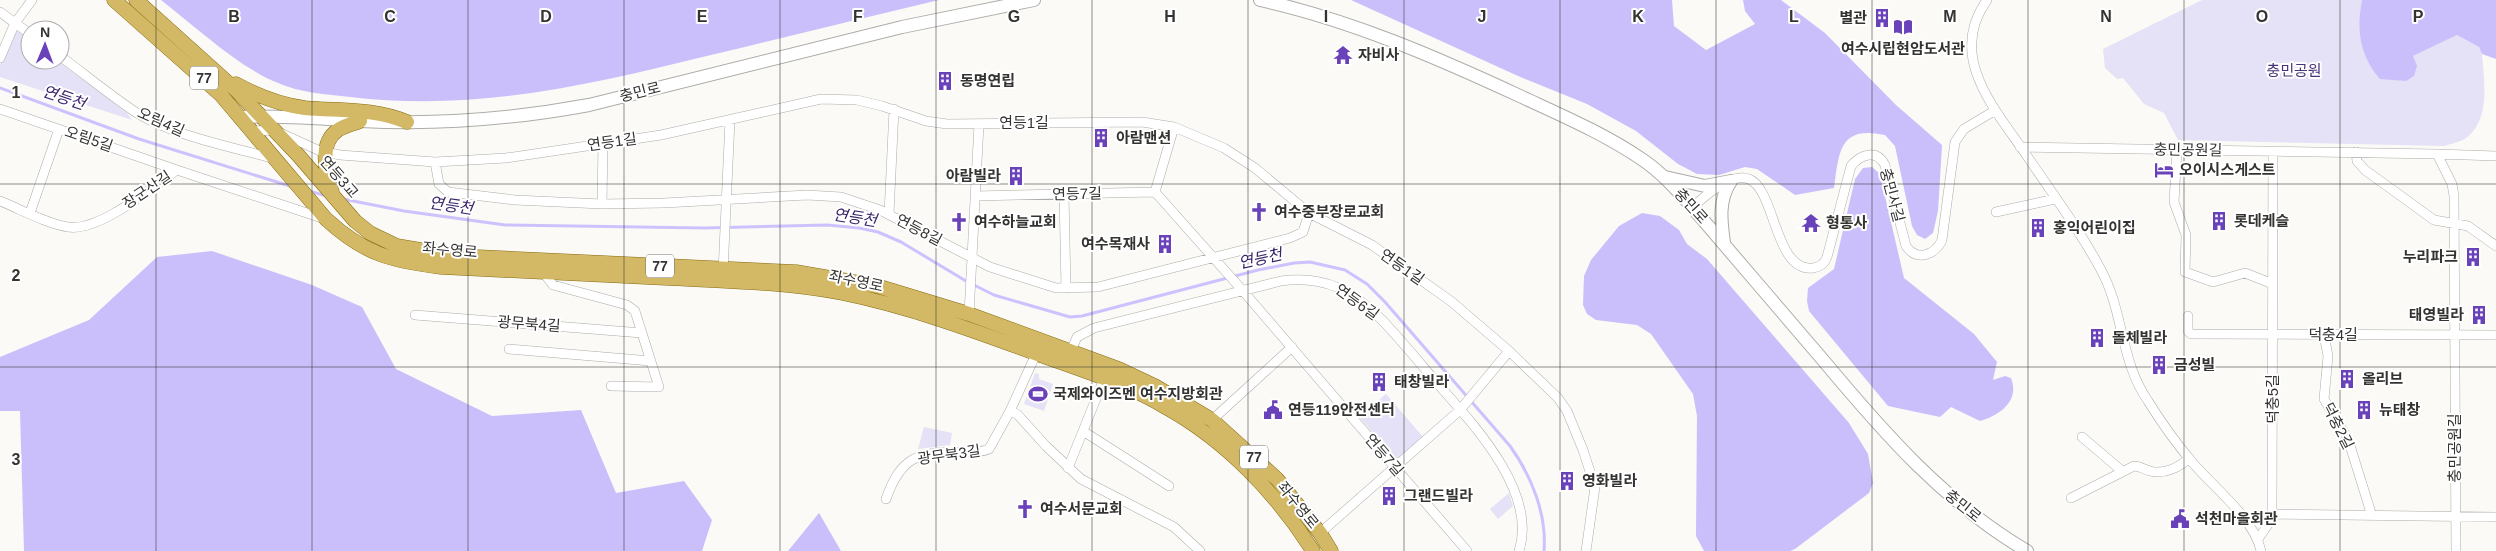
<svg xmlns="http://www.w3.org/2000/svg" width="2496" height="551" viewBox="0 0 2496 551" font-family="Helvetica,'Noto Sans KR',sans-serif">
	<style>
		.green { fill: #e5e1f6 }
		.forest { fill: #cbbffb }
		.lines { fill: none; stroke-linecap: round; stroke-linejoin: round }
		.stream { stroke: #cec2fe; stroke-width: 3 }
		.street-casing { stroke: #adaca9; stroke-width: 10 }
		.secondary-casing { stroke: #adaca9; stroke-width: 14 }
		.primary-casing { stroke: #886c11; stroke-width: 15 }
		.street { stroke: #fff; stroke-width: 9 }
		.secondary { stroke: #fff; stroke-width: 12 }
		.primary { stroke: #d3b966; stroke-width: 14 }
		.grid { fill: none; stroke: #333331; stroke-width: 1; stroke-opacity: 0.55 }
		.labels { text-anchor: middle; stroke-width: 4; stroke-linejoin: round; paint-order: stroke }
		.shield { fill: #fff; stroke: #70706f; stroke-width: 1 }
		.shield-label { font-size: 14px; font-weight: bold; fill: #333331 }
		.poi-label { font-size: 15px; font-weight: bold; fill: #333331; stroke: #fff; text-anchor: start }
		.park-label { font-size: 15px; fill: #48347a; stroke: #fff }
		.street-label { font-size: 15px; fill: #333331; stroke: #fff }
		.water-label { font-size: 16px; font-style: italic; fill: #3b266a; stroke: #fff }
		.grid-label { font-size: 16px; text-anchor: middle; font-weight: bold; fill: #333331; stroke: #fff; stroke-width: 4; stroke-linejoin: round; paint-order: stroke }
	</style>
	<rect width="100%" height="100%" fill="#fbfaf6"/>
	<path class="green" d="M2202 0H2362L2360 13 2413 56 2457 35 2479 47 2482 54C2484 81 2491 119 2466 138 2460 142 2451 144 2444 146L2178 140 2164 113 2144 104 2123 78 2117 79 2105 68 2103 49Z
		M19 31 30 39V60H57L127 113 132 120 0 77V65L13 33Z
		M1035 373 1039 374V379L1053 384 1044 411 1024 404Z
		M1386 394 1424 438 1401 458H1395L1359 417Z
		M924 427 952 433 950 445 918 449Z
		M1509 493 1513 506 1498 519 1490 509Z"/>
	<path class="forest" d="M161 0H939C863 18 787 37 711 55 588 85 478 112 350 97 326 94 300 93 278 83 238 67 196 27 161 0Z
		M1351 0H1672L1674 26 1706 50 1755 24 1745 11 1743 0H1781L1825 33 1896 105 1942 145 1938 211 1933 233 1925 239 1917 235 1912 226 1895 146 1885 135C1839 125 1839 152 1834 188L1795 195 1757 169 1745 167 1719 175 1697 174 1678 164 1636 131 1587 104 1518 76Z
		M2362 0H2496V59L2482 54 2479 47 2457 35 2413 56 2417 66 2414 76 2406 81 2380 79C2360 56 2356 30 2362 0Z
		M1872 167 1879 173 1881 179 1904 278 1974 334 1997 362 1993 380 2005 376 2011 378C2020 401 2000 415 1980 421L1951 407 1940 417 1888 406 1809 311 1807 301 1808 288 1834 269 1855 179 1863 168Z
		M1642 213 1660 216 1679 230 1687 244 1707 259 1849 423 1868 454 1873 483 1869 493 1795 549 1790 551H1704L1696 536 1697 416 1693 394 1651 334 1637 325 1596 320 1587 314 1583 305 1584 276 1591 260 1619 226Z
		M212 251 312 285 362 307 396 369 492 416 581 410 616 493 684 481 712 520 702 551H24L20 411H0V357L89 320 157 257Z
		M819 513 841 551H788Z"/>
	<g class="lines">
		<path class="stream" d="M0 88 139 139 293 187
			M309 191 327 196
			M343 199 404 211 505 225 705 228 827 225 859 228 878 232 901 242 966 281 994 295 1070 317 1082 316 1258 270 1294 263 1310 262 1345 270 1367 284 1385 302 1510 446C1531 475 1547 514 1544 551"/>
		<g class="street-casing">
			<path id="street" d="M1987 0C1946 57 1996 110 2027 156 2052 193 2080 230 2101 270 2124 312 2120 361 2148 401 2161 422 2176 443 2192 462 2214 488 2254 518 2261 551
				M0 12 30 34
				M60 56C86 75 111 96 137 113 174 136 232 147 275 159
				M0 58 15 23 32 0
				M0 109 177 170
				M252 131 274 130 320 151 340 155 435 162 506 158 661 135 821 99 857 100 882 106 926 121 947 124 1142 122 1174 127 1224 148 1255 168 1309 213 1372 245 1452 302 1509 351 1558 398 1567 411 1583 450 1595 487 1586 551
				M2020 147 2437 154 2452 184 2454 196 2456 551
				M2177 150 2174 202 2186 235 2185 272 2213 282 2245 273 2273 284
				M2356 152 2357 161 2365 170 2434 220 2468 226 2496 246
				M2437 154 2496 156
				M435 162 439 184 448 192 515 200 602 204 664 203 807 195 841 197 880 210 990 267 1056 288 1098 287 1290 238 1303 232 1309 213
				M1155 192 1174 127
				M1064 194 1066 288
				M975 196 1155 192 1243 291 1467 551
				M0 201C20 209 47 224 68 227 99 232 151 188 177 170L325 219
				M602 204 603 143
				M1692 207C1705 197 1730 172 1749 179 1776 190 1774 272 1813 268 1820 267 1825 263 1827 257L1851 166C1861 154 1877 149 1885 165L1906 246C1917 262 1935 255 1942 240L1955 142 1964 129 1994 111
				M1996 212 2055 199
				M30 213 59 129
				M889 214 894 109
				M543 272 553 285 627 305 635 311 659 387 611 386
				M723 272 730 120
				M969 314 979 124
				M415 315 642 333
				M2188 316V331L2191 334 2496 335
				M2324 335 2328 356 2324 399 2348 439 2372 516
				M509 349 651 361
				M1071 351 1077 337 1094 328 1281 281C1323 275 1353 290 1382 320 1401 340 1419 362 1437 383 1473 424 1538 492 1519 551
				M1010 411 1017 414 1046 446 1081 479 1174 527 1200 551
				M1212 420 1292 347
				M1083 431 1169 486
				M2082 437 2122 471
				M1068 468 1104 379
				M2071 498 2134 466C2141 466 2144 470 2150 471 2164 475 2180 467 2189 458
				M886 499C901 456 918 452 962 452 970 451 981 453 989 449L1010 411 1036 354
				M2272 514 2496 517
				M1320 533 1460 410 1509 351
				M2258 539 2267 526 2272 514 2273 151"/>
		</g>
		<g class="secondary-casing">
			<path id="secondary" d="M1260 0C1351 20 1438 58 1522 97 1563 116 1605 134 1643 160 1662 173 1677 190 1692 207 1736 258 1779 309 1823 360 1883 432 1945 503 2027 551
				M239 117C280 115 321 119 361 121 437 125 513 119 589 105L902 27 1034 0
				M1665 177 1705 186 1731 181
				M1724 243C1721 221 1718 200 1731 181"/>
		</g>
		<g class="primary-casing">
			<path id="primary" d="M114 0 221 95 326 219C364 254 391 261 441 267 516 271 591 275 666 278 724 281 785 282 842 293 911 307 978 332 1043 356 1085 371 1129 385 1167 408 1226 441 1277 494 1313 551
				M136 0 235 89 298 155 355 221 370 233 397 246 457 256 796 272 877 286 969 314 1119 369 1155 386 1212 420 1277 479 1320 533 1331 551
				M236 84C256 95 282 105 305 108 339 111 374 108 407 122
				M332 192C326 174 318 143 338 130 344 126 353 124 360 121"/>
		</g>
		<use href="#street" class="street"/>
		<use href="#secondary" class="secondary"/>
		<use href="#primary" class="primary"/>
	</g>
	<path class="grid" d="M156 0V551M312 0V551M468 0V551M624 0V551M780 0V551M936 0V551M1092 0V551M1248 0V551M1404 0V551M1560 0V551M1716 0V551M1872 0V551M2028 0V551M2184 0V551M2340 0V551M0 184H2496M0 367H2496"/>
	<defs>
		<g id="building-bare" transform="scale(1.5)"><path d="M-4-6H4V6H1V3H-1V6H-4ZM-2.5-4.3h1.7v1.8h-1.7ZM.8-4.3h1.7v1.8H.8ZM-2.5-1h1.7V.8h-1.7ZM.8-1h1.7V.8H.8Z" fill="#6941b9" stroke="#fff" stroke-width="2.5" paint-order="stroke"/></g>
		<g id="library-bare" transform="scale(1.5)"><path d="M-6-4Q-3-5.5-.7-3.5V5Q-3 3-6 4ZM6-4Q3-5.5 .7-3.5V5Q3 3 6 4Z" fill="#6941b9" stroke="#fff" stroke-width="2.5" paint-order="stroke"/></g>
		<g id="temple-bare" transform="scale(1.5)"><path d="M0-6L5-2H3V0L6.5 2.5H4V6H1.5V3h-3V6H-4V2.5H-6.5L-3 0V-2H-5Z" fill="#6941b9" stroke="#fff" stroke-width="2.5" paint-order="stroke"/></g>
		<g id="hotel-bare" transform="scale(1.5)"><path d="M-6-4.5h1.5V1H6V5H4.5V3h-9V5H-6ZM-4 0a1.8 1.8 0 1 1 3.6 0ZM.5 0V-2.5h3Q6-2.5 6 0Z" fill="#6941b9" stroke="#fff" stroke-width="2.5" paint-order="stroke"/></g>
		<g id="church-bare" transform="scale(1.5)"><path d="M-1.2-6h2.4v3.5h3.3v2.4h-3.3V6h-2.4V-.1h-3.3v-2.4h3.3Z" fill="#6941b9" stroke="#fff" stroke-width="2.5" paint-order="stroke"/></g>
		<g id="stadium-bare" transform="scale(1.5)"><path d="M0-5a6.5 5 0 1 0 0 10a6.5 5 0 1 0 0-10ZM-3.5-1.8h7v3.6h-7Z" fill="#6941b9" stroke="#fff" stroke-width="2.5" paint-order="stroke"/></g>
		<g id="civic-bare" transform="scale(1.5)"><path d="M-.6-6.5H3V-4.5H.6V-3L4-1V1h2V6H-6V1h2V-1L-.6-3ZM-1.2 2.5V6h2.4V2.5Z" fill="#6941b9" stroke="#fff" stroke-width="2.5" paint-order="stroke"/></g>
	</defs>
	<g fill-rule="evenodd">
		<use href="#building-bare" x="1882" y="18"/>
		<use href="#library-bare" x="1903" y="27"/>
		<use href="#temple-bare" x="1343" y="55"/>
		<use href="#building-bare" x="945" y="81"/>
		<use href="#building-bare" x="1101" y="138"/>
		<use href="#hotel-bare" x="2164" y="170"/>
		<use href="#building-bare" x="1016" y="176"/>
		<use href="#church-bare" x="1259" y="212"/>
		<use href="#building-bare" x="2219" y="221"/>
		<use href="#church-bare" x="959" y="222"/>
		<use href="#temple-bare" x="1811" y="223"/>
		<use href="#building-bare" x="2038" y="228"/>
		<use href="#building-bare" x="1165" y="244"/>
		<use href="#building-bare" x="2473" y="257"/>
		<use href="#building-bare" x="2479" y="315"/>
		<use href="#building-bare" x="2097" y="338"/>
		<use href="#building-bare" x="2159" y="365"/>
		<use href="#building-bare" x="2347" y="379"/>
		<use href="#building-bare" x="1379" y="382"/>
		<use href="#stadium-bare" x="1038" y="394"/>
		<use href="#civic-bare" x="1273" y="410"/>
		<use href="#building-bare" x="2364" y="410"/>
		<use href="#building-bare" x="1567" y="481"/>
		<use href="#building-bare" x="1389" y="496"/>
		<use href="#church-bare" x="1025" y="509"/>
		<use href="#civic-bare" x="2180" y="519"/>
	</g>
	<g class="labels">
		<g class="shield">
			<rect x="190" y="66.5" width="28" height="23" rx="4"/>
			<rect x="646" y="254.5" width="28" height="23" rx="4"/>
			<rect x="1240" y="445.5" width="28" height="23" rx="4"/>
		</g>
		<g class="shield-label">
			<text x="204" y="83">77</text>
			<text x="660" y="271">77</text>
			<text x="1254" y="462">77</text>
		</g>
		<g class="poi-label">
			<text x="1867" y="23" text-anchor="end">별관</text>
			<text x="1903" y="54" text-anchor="middle">여수시립현암도서관</text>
			<text x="1358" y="60">자비사</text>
			<text x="960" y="86">동명연립</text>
			<text x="1116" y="143">아람맨션</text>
			<text x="2179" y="175">오이시스게스트</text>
			<text x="1001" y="181" text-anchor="end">아람빌라</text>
			<text x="1274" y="217">여수중부장로교회</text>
			<text x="2234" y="226">롯데케슬</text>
			<text x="974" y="227">여수하늘교회</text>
			<text x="1826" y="228">형통사</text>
			<text x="2053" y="233">홍익어린이집</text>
			<text x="1150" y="249" text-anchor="end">여수목재사</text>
			<text x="2458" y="262" text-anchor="end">누리파크</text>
			<text x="2464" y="320" text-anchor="end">태영빌라</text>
			<text x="2112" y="343">돌체빌라</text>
			<text x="2174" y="370">금성빌</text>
			<text x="2362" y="384">올리브</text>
			<text x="1394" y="387">태창빌라</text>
			<text x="1053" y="399">국제와이즈멘 여수지방회관</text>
			<text x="1288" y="415">연등119안전센터</text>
			<text x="2379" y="415">뉴태창</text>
			<text x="1582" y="486">영화빌라</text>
			<text x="1404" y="501">그랜드빌라</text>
			<text x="1040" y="514">여수서문교회</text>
			<text x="2195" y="524">석천마을회관</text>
		</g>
		<g class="park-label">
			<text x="2294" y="76">충민공원</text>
		</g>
		<g class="street-label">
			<text transform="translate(640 92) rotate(-14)" y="5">충민로</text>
			<text transform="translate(161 122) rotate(24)" y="5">오림4길</text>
			<text x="1024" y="128">연등1길</text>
			<text transform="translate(89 139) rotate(19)" y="5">오림5길</text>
			<text transform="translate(612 142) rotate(-8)" y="5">연등1길</text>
			<text transform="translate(2188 150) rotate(1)" y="5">충민공원길</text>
			<text transform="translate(339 177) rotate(49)" y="5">연등3교</text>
			<text transform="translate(147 190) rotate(-34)" y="5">장군산길</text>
			<text transform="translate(1077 194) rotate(-1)" y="5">연등7길</text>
			<text transform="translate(1892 195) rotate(75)" y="5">충민사길</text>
			<text transform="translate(1691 206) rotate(48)" y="5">충민로</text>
			<text transform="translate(919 230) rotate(28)" y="5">연등8길</text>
			<text transform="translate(450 250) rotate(5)" y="5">좌수영로</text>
			<text transform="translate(1402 267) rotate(35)" y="5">연등1길</text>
			<text transform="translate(856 281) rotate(12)" y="5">좌수영로</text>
			<text transform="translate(1357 302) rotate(36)" y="5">연등6길</text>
			<text transform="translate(529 324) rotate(4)" y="5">광무북4길</text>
			<text x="2333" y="340">덕충4길</text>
			<text transform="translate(2273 399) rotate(-90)" y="5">덕충5길</text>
			<text transform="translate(2338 426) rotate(63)" y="5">덕충2길</text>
			<text transform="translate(2455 448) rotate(-90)" y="5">충민공원길</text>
			<text transform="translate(949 455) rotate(-8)" y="5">광무북3길</text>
			<text transform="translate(1384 455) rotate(49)" y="5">연등7길</text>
			<text transform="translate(1298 505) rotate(51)" y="5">좌수영로</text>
			<text transform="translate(1963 506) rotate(39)" y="5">충민로</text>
		</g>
		<g class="water-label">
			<text transform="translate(64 97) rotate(19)" y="6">연등천</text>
			<text transform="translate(451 205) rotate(8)" y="6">연등천</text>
			<text transform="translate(855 217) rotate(9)" y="6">연등천</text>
			<text transform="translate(1260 258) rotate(-12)" y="6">연등천</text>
		</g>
	</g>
	<g class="grid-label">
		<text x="234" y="22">B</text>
		<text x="390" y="22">C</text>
		<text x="546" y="22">D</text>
		<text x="702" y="22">E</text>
		<text x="858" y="22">F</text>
		<text x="1014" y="22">G</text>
		<text x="1170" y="22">H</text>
		<text x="1326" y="22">I</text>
		<text x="1482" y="22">J</text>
		<text x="1638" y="22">K</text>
		<text x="1794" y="22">L</text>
		<text x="1950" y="22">M</text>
		<text x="2106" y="22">N</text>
		<text x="2262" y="22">O</text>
		<text x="2418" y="22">P</text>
		<text x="16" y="98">1</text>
		<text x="16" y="281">2</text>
		<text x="16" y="465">3</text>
	</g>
	<g transform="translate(45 45) rotate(1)"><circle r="24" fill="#ffffff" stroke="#adadad"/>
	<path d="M0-4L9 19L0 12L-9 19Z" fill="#6941b9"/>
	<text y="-8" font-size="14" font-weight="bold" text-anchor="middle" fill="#333331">N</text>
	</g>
</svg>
